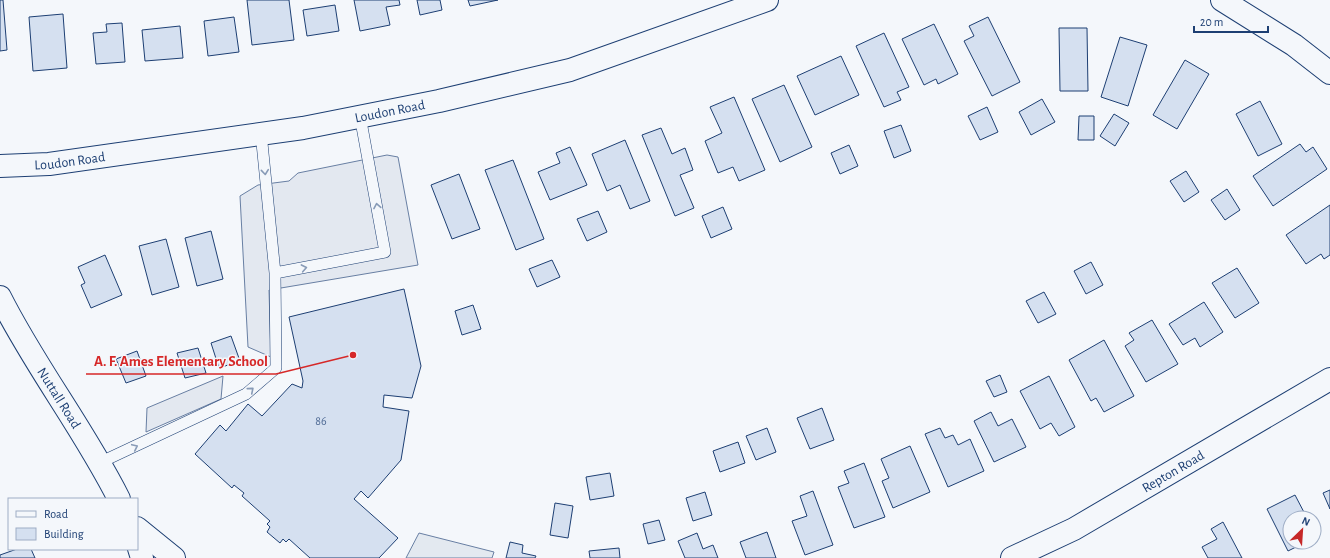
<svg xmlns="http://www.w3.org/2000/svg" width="1330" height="558" viewBox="0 0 1330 558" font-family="'Alegreya Sans',sans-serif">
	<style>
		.green { fill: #e3e9f0; stroke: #687fa3 }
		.parking { fill: #e3e8f0; stroke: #687fa3 }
		.building { fill: #d5e0f0; stroke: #1d3f73 }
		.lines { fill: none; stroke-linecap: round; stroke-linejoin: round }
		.lane-casing { stroke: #1d3f73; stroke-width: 12 }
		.street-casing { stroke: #1d3f73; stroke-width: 24 }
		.lane { stroke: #f4f7fb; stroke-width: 11 }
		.street { stroke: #f4f7fb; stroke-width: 22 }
		.oneway { stroke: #889bb7 }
		.labels { text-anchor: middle; stroke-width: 3; stroke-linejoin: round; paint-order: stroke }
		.number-label { font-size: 12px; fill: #4b6792 }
		.street-label { font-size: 14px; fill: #1d3f73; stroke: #f4f7fb }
		.leader { fill: none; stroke: #d62828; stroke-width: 1.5 }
		.callout-dot { fill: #d62828; stroke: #f4f7fb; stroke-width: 1.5 }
		.callout-label { font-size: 15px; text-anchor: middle; font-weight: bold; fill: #d62828; stroke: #f4f7fb; stroke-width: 3; stroke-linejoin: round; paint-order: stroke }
	</style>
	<rect width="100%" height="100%" fill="#f4f7fb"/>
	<path class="green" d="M419 533 494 552 492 558H406Z"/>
	<path class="parking" d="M387 155 398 157 418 265 269 290 271 357 248 347 240 196 258 185 289 181 298 173Z
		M223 376 221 399 146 432 147 408Z"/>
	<path class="building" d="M0 0H3L7 50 0 51Z
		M247 0H289L294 40 252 45Z
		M354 0H399L400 5 386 7 390 25 360 31Z
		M417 0H440L442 10 420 15Z
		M468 0H498L470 6Z
		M335 5 339 31 307 36 303 10Z
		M63 14 67 68 33 71 29 17Z
		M234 17 239 52 208 56 204 21Z
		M988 17 1020 82 992 96 964 41 974 36 969 26Z
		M122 23 125 62 96 64 93 33 107 32 106 24Z
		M934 24 958 74 938 84 936 79 924 85 902 39Z
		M180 26 183 58 145 61 142 30Z
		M1059 28H1087L1088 91H1060Z
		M884 33 909 87 897 92 901 100 884 107 856 46Z
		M1120 37 1147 45 1128 106 1101 97Z
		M841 56 859 95 815 115 797 76Z
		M1185 60 1209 74 1177 129 1153 115Z
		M784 85 812 147 780 162 752 99Z
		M734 97 765 170 739 181 733 167 718 173 705 141 722 133 710 107Z
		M1042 99 1055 122 1031 135 1019 112Z
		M1260 101 1282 144 1258 156 1236 114Z
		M987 107 998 132 980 140 968 116Z
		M1114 114 1129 123 1115 146 1100 136Z
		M1079 116H1094V140H1078Z
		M901 125 911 151 894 158 884 131Z
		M661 128 672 154 685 148 693 170 680 175 694 208 675 216 642 135Z
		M625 140 650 201 630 209 620 185 607 191 592 154Z
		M1300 144 1306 152 1313 147 1327 169 1273 206 1253 176Z
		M849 145 858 166 840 174 831 153Z
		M570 147 587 185 550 200 538 172 560 163 556 153Z
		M513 160 544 239 516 250 485 170Z
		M1186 171 1199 192 1184 202 1170 181Z
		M459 174 480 229 452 239 431 185Z
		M1227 189 1240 210 1225 220 1211 200Z
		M1330 205V255L1324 259 1321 254 1306 264 1286 235Z
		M723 207 732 229 711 238 702 216Z
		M598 211 607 232 587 241 577 219Z
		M211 231 223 279 197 286 185 238Z
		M166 239 179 287 152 295 139 246Z
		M105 255 122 295 91 308 81 285 85 283 78 267Z
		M552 260 560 277 537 287 529 269Z
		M1091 262 1103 285 1086 294 1074 271Z
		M1237 268 1259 303 1235 318 1212 283Z
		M404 289 421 366 412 398 384 395 383 407 409 411 401 460 368 498 361 491 354 499 398 538 379 558H310L289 539 286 542 283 539 280 543 267 532 270 527 267 524 270 521 242 496 244 493 234 485 232 488 195 454 220 425 226 431 248 404 262 416 292 384 302 388 303 381 289 317Z
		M1044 292 1056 314 1038 323 1026 301Z
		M1204 302 1223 332 1200 347 1195 338 1183 345 1169 324Z
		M473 305 481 329 462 335 455 311Z
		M1152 320 1178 364 1146 382 1125 346 1134 340 1129 333Z
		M231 336 240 361 219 368 211 343Z
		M1104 340 1134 396 1104 412 1096 398 1091 401 1069 360Z
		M198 348 206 373 185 378 177 353Z
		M137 351 146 376 126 383 116 359Z
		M1000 375 1007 392 994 397 986 381Z
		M1049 376 1075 427 1059 436 1051 423 1040 429 1020 391Z
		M822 408 834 440 810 449 797 418Z
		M991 412 998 426 1012 419 1026 447 994 462 974 421Z
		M767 428 776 452 756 460 746 436Z
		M940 428 945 438 953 435 958 445 970 439 984 471 948 487 925 434Z
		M738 442 745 463 720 472 713 451Z
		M910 446 930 492 893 508 882 481 889 478 881 459Z
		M864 463 885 517 854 528 838 487 849 483 844 471Z
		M610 473 614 496 590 500 586 477Z
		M1330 490V509L1323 493Z
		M813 491 833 545 805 555 792 521 807 516 800 496Z
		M705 492 712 515 693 521 686 498Z
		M1295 495 1307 518H1290V542H1306L1288 551 1267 509Z
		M555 503 573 506 568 538 550 535Z
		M659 520 665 540 648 544 643 524Z
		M1223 522 1242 558H1208L1202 547 1217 539 1211 529Z
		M767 532 776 558H746L740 542Z
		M697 533 703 549 713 545 718 558H685L678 541Z
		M510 542 523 545 522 553 536 556 535 558H506Z
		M619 548 620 558H590L589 551Z
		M17 549H31L35 558H0V555Z"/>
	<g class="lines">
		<g class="lane-casing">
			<path id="lane" d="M261 133 275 273 385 252 360 116
				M99 463 246 394 276 368 275 273"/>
		</g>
		<g class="street-casing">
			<g id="street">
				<path d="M1222 0 1294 45 1330 73"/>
				<path id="s1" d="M0 166 49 164 303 128 439 101 570 70 767 0"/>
				<path id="s2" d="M0 297C35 367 84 429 119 499"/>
				<path d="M137 528 174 558"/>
				<path d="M137 542 142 558"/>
				<path id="s3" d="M1012 558 1074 529 1330 379"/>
			</g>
		</g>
		<use href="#lane" class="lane"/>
		<use href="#street" class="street"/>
	</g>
	<defs><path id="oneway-chevron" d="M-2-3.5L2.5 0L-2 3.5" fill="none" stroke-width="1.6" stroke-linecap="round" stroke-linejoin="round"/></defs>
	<g class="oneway">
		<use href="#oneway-chevron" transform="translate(265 172) rotate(84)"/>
		<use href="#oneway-chevron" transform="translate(377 206) rotate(-100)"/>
		<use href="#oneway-chevron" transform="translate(304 268) rotate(-11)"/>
		<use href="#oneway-chevron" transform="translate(251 390) rotate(-40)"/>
		<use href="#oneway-chevron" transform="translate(135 447) rotate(-25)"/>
	</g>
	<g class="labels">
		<g class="number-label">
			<text x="321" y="425">86</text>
		</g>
		<g class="street-label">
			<text dy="5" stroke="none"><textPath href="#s1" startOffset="394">Loudon Road</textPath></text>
			<text dy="5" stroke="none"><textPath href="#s1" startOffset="70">Loudon Road</textPath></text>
			<text dy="5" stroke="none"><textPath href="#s2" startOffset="117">Nuttall Road</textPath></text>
			<text dy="5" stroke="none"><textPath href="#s3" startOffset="183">Repton Road</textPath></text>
		</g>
	</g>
	<path class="leader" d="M353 355L276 374H86"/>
	<circle class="callout-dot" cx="353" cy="355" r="4"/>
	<g class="callout-label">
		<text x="181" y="366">A. F. Ames Elementary School</text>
	</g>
	<rect x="8" y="498" width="130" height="52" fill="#f4f7fb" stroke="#9eadc5"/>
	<rect x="16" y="511" width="20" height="6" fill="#f4f7fb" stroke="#9eadc5"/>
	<text x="44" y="518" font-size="12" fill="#1d3f73">Road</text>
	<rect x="16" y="528" width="20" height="12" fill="#d5e0f0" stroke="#9eadc5"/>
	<text x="44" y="538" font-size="12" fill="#1d3f73">Building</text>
	<g transform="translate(1302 530) rotate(25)"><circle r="19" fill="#f4f7fb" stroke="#9eadc5"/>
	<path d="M0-3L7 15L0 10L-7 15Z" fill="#c62828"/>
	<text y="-6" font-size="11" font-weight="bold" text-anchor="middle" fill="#1d3f73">N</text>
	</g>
	<path d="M1194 26v6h74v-6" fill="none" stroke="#1d3f73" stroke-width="2"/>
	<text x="1200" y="26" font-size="12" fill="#1d3f73" stroke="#f4f7fb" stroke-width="3" paint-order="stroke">20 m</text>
</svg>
